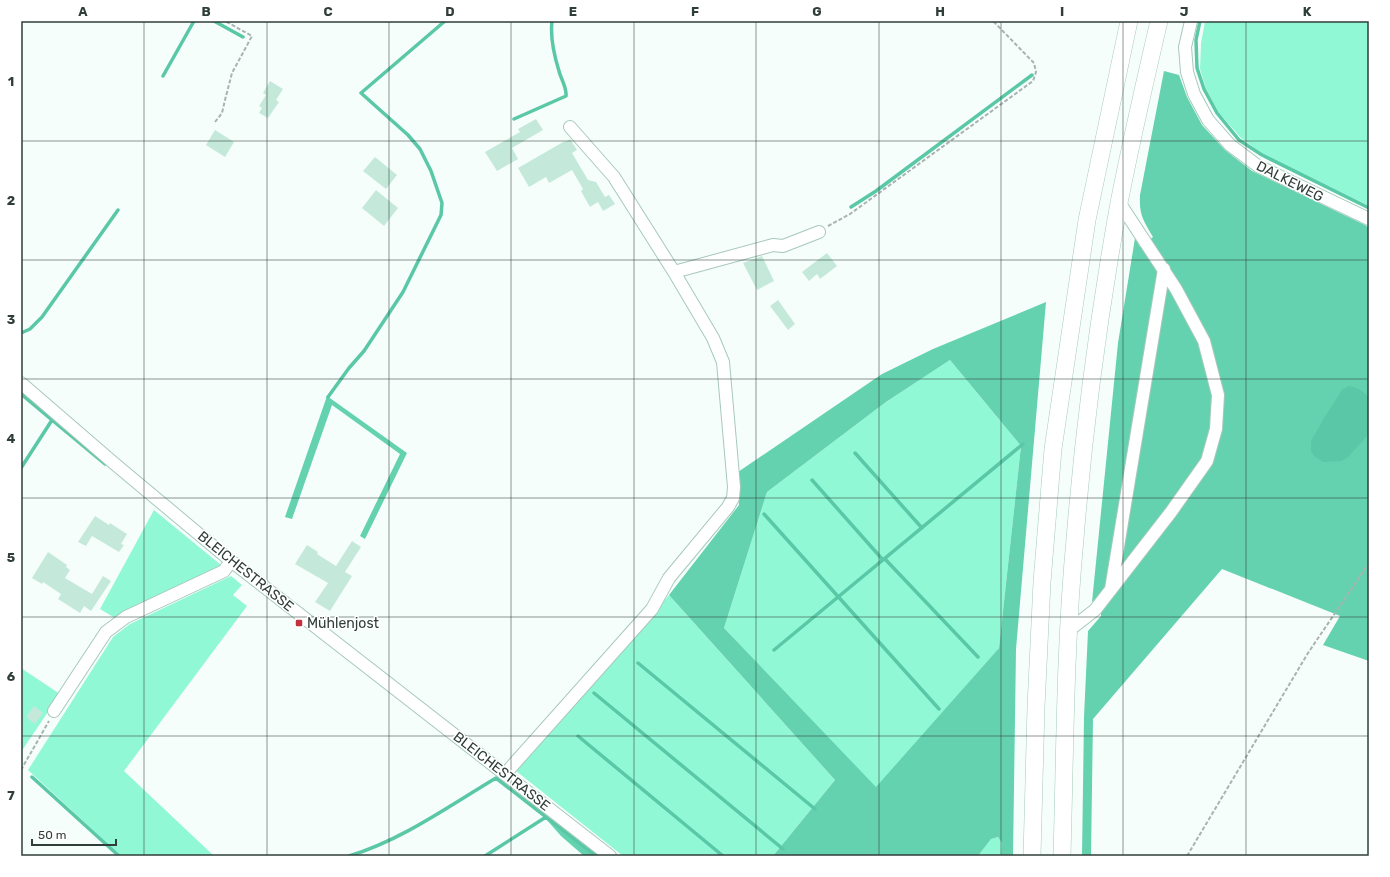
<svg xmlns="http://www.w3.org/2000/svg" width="1390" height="877" viewBox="0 0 1390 877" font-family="Rubik,sans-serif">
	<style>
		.green { fill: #91f8d5 }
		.forest { fill: #64d2af; fill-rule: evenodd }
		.water { fill: #5ac8a6 }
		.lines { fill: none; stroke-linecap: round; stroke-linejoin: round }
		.stream { stroke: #5ac8a6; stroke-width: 3.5 }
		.building { fill: #c4e9da }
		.minor-casing { stroke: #a6c9bb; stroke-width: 14 }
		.highway-casing { stroke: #a6c9bb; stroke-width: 18 }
		.path { stroke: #a9b3af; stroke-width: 2; stroke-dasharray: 4 2; stroke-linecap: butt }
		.minor { stroke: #fff; stroke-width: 12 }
		.highway { stroke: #fff; stroke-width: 17 }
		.grid { fill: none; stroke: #303e39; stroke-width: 1; stroke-opacity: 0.55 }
		.poi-dot { fill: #c13141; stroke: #fff; stroke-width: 1.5 }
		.labels { text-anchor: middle; stroke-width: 3; stroke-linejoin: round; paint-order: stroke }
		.street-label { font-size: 14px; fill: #303e39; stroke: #fff }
		.poi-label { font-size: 14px; fill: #303e39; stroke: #fff; text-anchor: start }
		.neatline { fill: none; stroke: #303e39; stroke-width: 1.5 }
		.grid-label { font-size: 13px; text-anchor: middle; font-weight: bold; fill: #303e39 }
	</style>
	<rect width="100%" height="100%" fill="#f6fefb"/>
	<path class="green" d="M1205 21H1369V206L1264 155 1241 138 1219 113 1206 89 1200 69 1201 43Z
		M950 360 1021 446 999 648 876 788 724 628 767 492 886 402Z
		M154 510 221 565 115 618 100 609Z
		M231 576 242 585 233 595 247 606 124 771 214 856H121L28 770 113 637 130 624Z
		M669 595 835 780 773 856H623L516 771Z
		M21 668 60 694 21 752Z
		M998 837 1002 843 1001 856H978L991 839Z"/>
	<path class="forest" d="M1164 71 1179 75 1187 97 1202 125 1225 150 1252 171 1365 225 1369 228V661L1323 645 1340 616 1222 569 1093 719 1091 856H1082L1084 717 1088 631 1101 616V595L1092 602 1118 343 1135 238 1140 247 1153 237C1143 220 1139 215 1140 195Z
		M1046 302 1016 649 1013 856H1001L1002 843 998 837 991 839 978 856H773L835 780 669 595 739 505 738 472 882 374 933 349ZM950 360 1021 446 999 648 876 787 724 628 767 492 886 402Z
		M327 396 407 453 365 539 360 536 400 454 332 405 292 519 285 517Z
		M547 818 595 856H584L561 836 546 819Z"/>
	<path class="water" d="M1348 386C1358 387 1363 391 1369 398V434L1347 458 1341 461 1323 462 1314 456 1311 451V441L1324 418 1342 390Z"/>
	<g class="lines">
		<path class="stream" d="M214 21 243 37
			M1200 21 1196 40 1197 68 1204 89 1217 113 1239 140 1262 155 1369 208
			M163 76 194 21
			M514 119 566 96C567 88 561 79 559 71 554 55 550 38 552 21
			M851 207 876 191 1032 75
			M21 333 30 329 42 317 118 210
			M21 394 52 420
			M328 397 349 368 364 351 403 292 441 215 442 203 431 171 420 149 408 135 361 93 445 21
			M855 453 922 528
			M21 468 52 420 105 464
			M812 480 883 560
			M764 514 939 709
			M885 559 978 657
			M774 650 1023 444
			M638 663 815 809
			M594 693 783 849
			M578 736 723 856
			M32 777 119 856
			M349 856C402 840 449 806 496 778L596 856
			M485 856 546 817"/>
	</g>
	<path class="building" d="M270 81 283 89 276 100 279 102 268 118 259 113 262 108 259 106 266 95 263 93Z
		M536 119 543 130 512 148 518 159 497 171 485 152 520 132 518 129Z
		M215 130 234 142 225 157 206 145Z
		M570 139 577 150 572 153 588 180 596 182 605 197 609 195 615 204 603 211 598 202 590 207 581 191 583 189 572 170 549 183 546 177 529 187 518 168 565 141V142Z
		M375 157 397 175 386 189 363 171Z
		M376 190 398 208 384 226 362 208Z
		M827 253 837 266 820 279 817 274 809 281 802 272Z
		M762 256 774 281 757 290 743 263Z
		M778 300 795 324 788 330 770 306Z
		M95 516 109 525 110 523 127 534 121 544 124 545 119 552 92 536 86 546 78 542Z
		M352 541 361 547 345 572 352 576 330 611 315 602 328 583 295 564 307 545 318 552 317 554 336 566Z
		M48 552 67 565 66 567 70 570 65 578 92 594 103 576 111 581 91 611 84 606 80 613 58 599 61 594 43 582 42 584 32 578Z
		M34 706 43 713 35 724 26 717Z"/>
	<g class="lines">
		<g class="minor-casing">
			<path id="minor" d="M1191 21 1185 47 1187 72 1194 94 1208 120 1230 145 1258 166 1369 219
				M674 272 773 245 783 246 819 232
				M21 383 116 465 231 561 610 856
				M1111 589 1164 269
				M1068 631 1095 610 1171 512 1207 461 1216 429 1218 395 1204 341 1176 289 1119 202
				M54 711 106 632 126 617 224 571 231 561
				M505 774 652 609 669 578 728 507 733 498 734 487 723 362 713 338 674 272 614 177 570 127"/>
		</g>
		<g class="highway-casing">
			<path id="highway" d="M1032 856 1036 707 1042 582 1053 449 1087 220 1129 21
				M1062 856C1065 750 1065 644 1075 539 1084 426 1099 314 1119 203 1131 142 1145 81 1159 21"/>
		</g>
		<path class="path" d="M215 122 222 113 225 100 232 73 252 36 225 21
			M828 226 850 214 1033 81 1036 72 1034 63 993 21
			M21 770 49 721
			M1187 856 1308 653 1369 563"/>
		<use href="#minor" class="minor"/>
		<use href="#highway" class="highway"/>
	</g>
	<path class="grid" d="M144 21V856M267 21V856M389 21V856M511 21V856M634 21V856M756 21V856M879 21V856M1001 21V856M1123 21V856M1246 21V856M21 141H1369M21 260H1369M21 379H1369M21 498H1369M21 617H1369M21 736H1369"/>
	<rect class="poi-dot" x="295" y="619" width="8" height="8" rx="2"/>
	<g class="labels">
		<g class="street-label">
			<text transform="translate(1290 181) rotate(27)" y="5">DALKEWEG</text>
			<text transform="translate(246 571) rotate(39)" y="5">BLEICHESTRASSE</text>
			<text transform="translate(502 771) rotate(38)" y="5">BLEICHESTRASSE</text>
		</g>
		<g class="poi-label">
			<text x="307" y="628">Mühlenjost</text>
		</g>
	</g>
	<rect width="1390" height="877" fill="none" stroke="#ffffff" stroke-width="44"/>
	<path d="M32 839v6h84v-6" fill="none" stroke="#303e39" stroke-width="2"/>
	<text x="38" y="839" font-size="12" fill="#303e39" stroke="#ffffff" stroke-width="3" paint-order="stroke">50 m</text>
	<rect x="22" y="22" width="1346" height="833" class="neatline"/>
	<g class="grid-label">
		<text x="83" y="16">A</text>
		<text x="206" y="16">B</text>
		<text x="328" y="16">C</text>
		<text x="450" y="16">D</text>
		<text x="573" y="16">E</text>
		<text x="695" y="16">F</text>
		<text x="817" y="16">G</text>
		<text x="940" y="16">H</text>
		<text x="1062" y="16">I</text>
		<text x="1184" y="16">J</text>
		<text x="1307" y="16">K</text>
		<text x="11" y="86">1</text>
		<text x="11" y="205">2</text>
		<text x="11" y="324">3</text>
		<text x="11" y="443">4</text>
		<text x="11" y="562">5</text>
		<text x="11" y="681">6</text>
		<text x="11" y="800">7</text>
	</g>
</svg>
